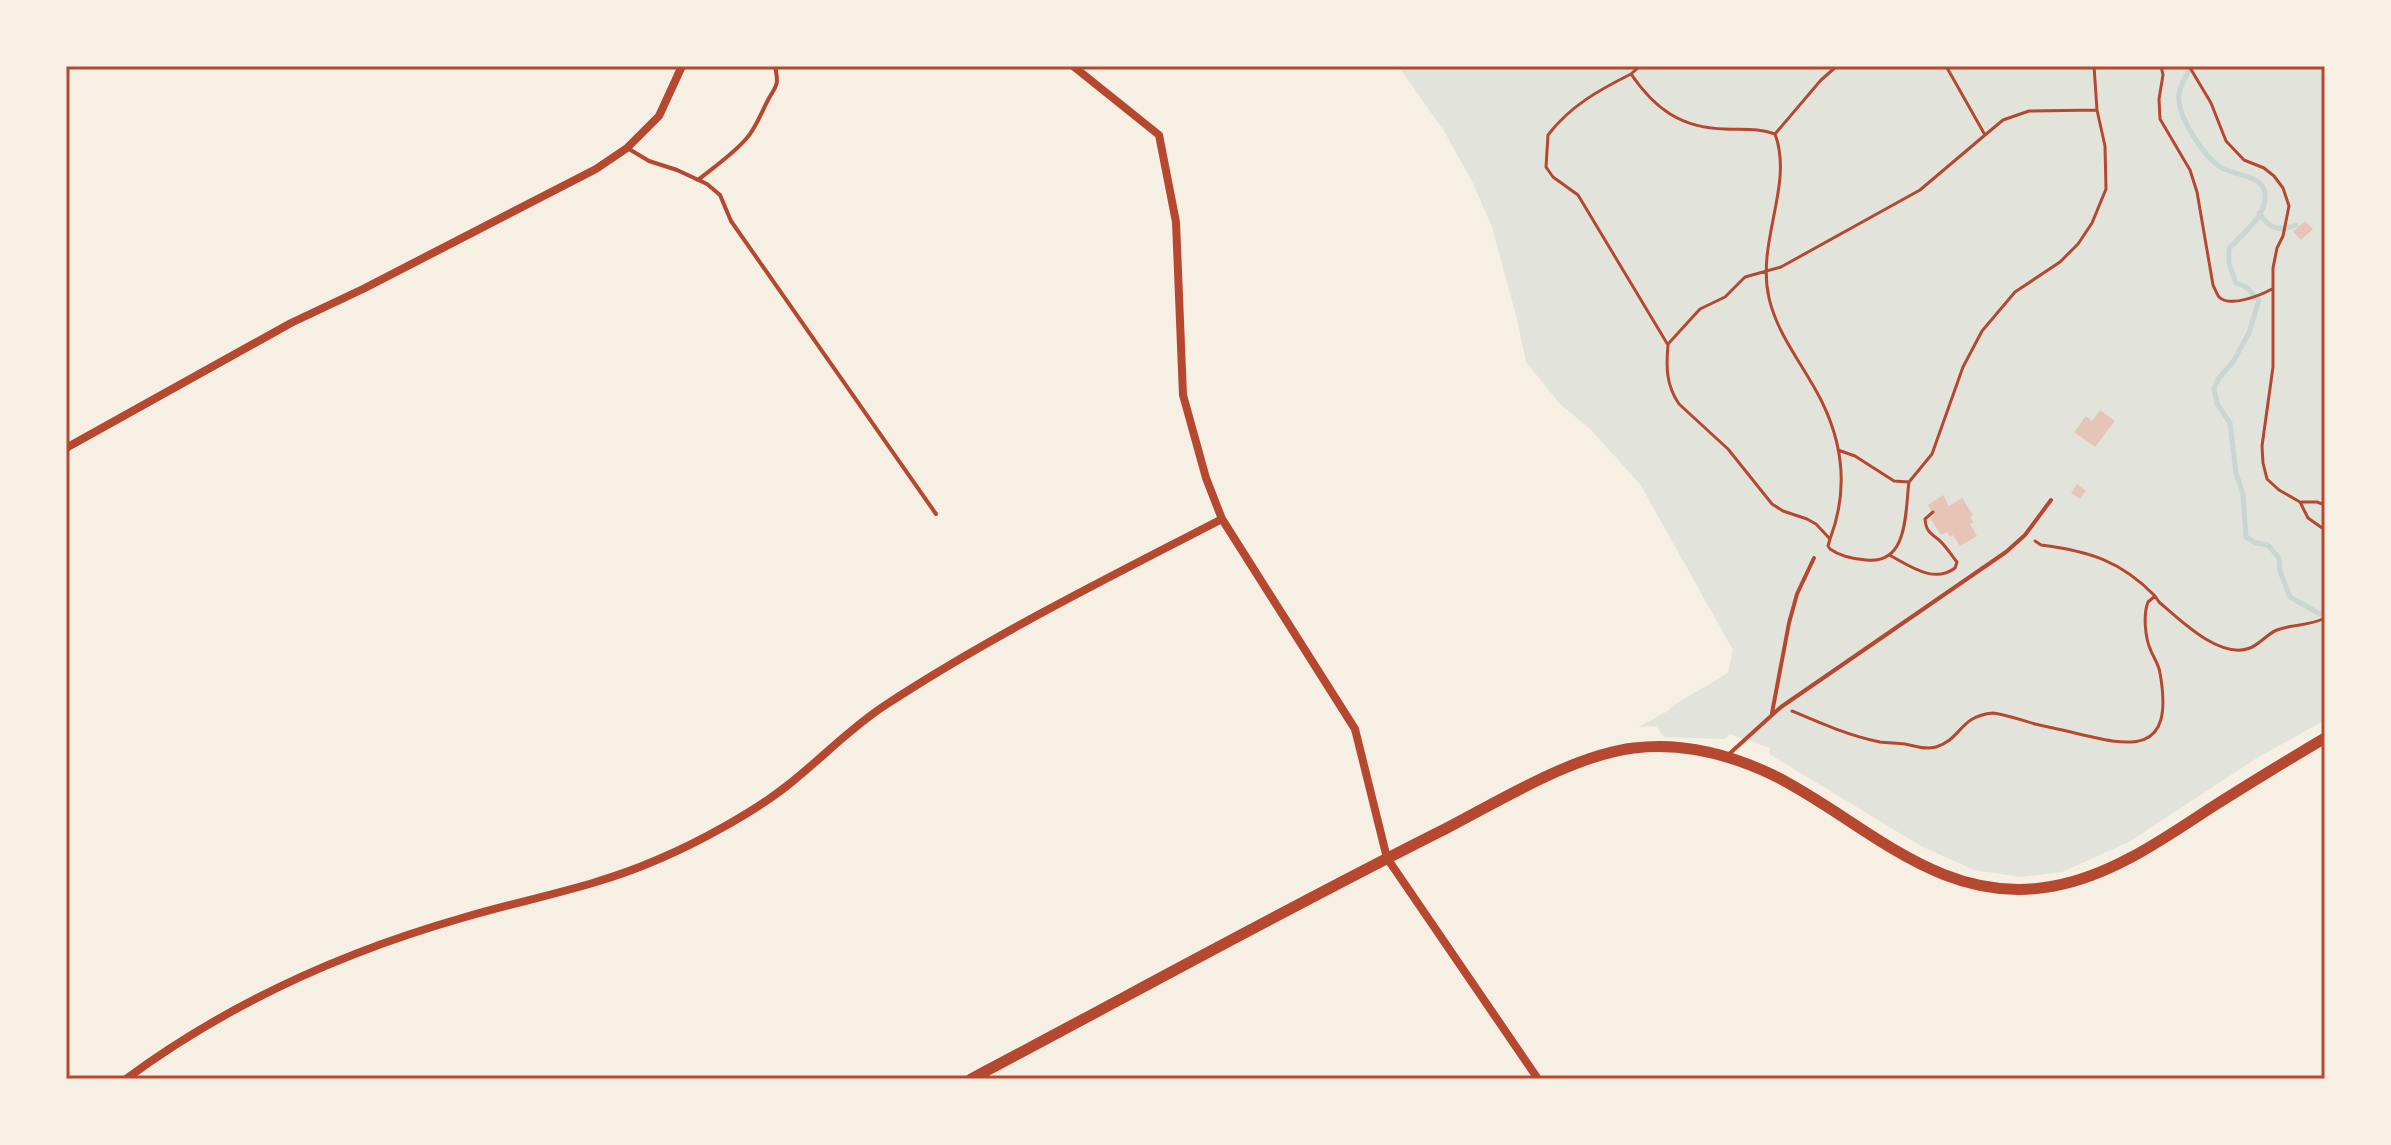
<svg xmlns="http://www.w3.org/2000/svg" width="2391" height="1145" viewBox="0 0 2391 1145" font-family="Helvetica,sans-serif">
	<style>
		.green { fill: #e2e4dc }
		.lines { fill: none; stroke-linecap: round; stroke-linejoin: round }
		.stream { stroke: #c9d6d2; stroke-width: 5 }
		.building { fill: #e6c5b7 }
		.path { stroke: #b5482f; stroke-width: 3 }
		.service { stroke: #b5482f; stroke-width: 4 }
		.minor { stroke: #b5482f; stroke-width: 8 }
		.tertiary { stroke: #b5482f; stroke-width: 11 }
		.neatline { fill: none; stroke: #b5482f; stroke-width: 3 }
	</style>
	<rect width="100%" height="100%" fill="#f6efe4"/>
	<path class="green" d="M1398 66H2325V720L2257 758 2129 842 2062 872 2021 877 1974 870 1921 846 1769 754 1770 748 1730 734 1725 739 1664 737 1656 726 1638 727 1668 711 1674 705 1728 673 1733 650 1640 484 1590 429 1560 404 1526 362 1517 319 1492 227 1472 181 1444 131Z"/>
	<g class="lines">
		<path class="stream" d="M2192 66C2187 75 2180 84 2179 94 2176 115 2203 155 2220 167 2232 175 2264 175 2265 194 2267 217 2242 233 2229 249V263L2236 283 2246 287 2259 300 2249 333 2233 362 2219 378 2214 388 2217 404 2230 423 2236 473 2243 494 2246 537 2256 543 2268 545 2279 558 2280 571 2290 597 2320 614 2325 612
			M2259 213C2270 229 2279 232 2296 225"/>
	</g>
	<path class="building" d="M2305 221 2313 229 2301 240 2293 232Z
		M2100 410 2115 421 2095 447 2074 432 2086 416 2092 421Z
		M2077 484 2086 491 2080 499 2071 493Z
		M1943 495 1949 506 1962 498 1973 515 1970 517 1974 522 1970 524 1977 536 1960 546 1953 535 1950 537 1947 532 1941 535 1930 518 1934 515 1928 505Z"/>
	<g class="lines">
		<path class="path" d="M2161 66 2163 75 2159 99 2160 119 2190 170 2197 192 2213 285C2214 287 2218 296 2219 297 2230 308 2261 295 2272 289
			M2189 66 2211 103 2226 141 2244 160 2264 168 2274 176 2283 188 2289 206 2283 236 2277 248 2273 268V367L2262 446 2263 463 2267 479 2279 490 2300 502 2308 518 2325 530
			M1631 74 1640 66
			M1775 134 1821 80 1837 66
			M1985 135 2003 120 2029 111 2097 110
			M1668 344 1700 309 1725 297 1745 277 1781 267 1920 190 1985 135 1946 66
			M1838 450 1855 456 1894 481 1909 482 1932 454 1963 367 1982 331 2015 292 2060 262 2078 244 2092 223 2106 189 2105 146 2097 110 2094 66
			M2302 502H2317L2325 505
			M1830 539 1816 524 1807 519 1783 511 1772 504 1728 449 1679 404C1666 385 1666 367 1668 345L1578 195 1553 177 1546 167 1548 135C1570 106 1599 90 1631 74 1655 109 1681 128 1725 129 1742 130 1759 128 1775 134 1794 185 1756 241 1769 298 1778 337 1805 367 1822 402 1844 447 1848 492 1830 539L1828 546 1830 549C1841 557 1854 559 1866 560 1909 565 1905 511 1909 482
			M2035 541 2041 545C2089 551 2121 561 2155 596
			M1891 556C1910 566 1934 584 1955 568L1957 562C1951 555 1946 546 1939 540 1930 533 1926 531 1925 519L1933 512
			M1792 711C1820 723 1850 736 1880 742 1888 743 1897 743 1905 744 1916 746 1926 750 1936 747 1962 739 1959 716 1993 713 2008 715 2021 720 2035 724 2047 727 2059 729 2071 732 2131 747 2175 757 2160 673 2159 665 2154 658 2151 651 2145 638 2143 615 2148 602L2155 596 2159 602C2180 620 2220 660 2250 648 2260 644 2267 634 2277 630 2292 624 2310 626 2325 618"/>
		<path class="service" d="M629 149 649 161 677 170 707 184 720 195 731 221 936 514
			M698 180C714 167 733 154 746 139 756 128 761 113 768 100 777 84 779 86 775 66
			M1772 713 1789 623 1797 594 1814 558
			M1728 755 1781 707 2006 552 2025 535 2051 500"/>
		<path class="minor" d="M1073 66 1159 135 1176 222 1183 395 1206 478 1222 519 1355 729 1387 858 1538 1079
			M66 448 291 323 363 289 596 169 627 148 659 116 682 66
			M126 1079C226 1005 343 952 462 918 529 898 593 888 659 859 699 842 754 812 788 785 821 759 849 729 884 706 992 635 1108 578 1222 519"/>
		<path class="tertiary" d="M971 1079C1130 995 1287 908 1447 828 1501 800 1574 755 1634 748 1683 742 1729 754 1773 775 1865 821 1940 908 2054 886 2110 876 2162 840 2209 809 2247 785 2286 761 2325 738"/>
	</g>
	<rect width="2391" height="1145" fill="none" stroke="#f6efe4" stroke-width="136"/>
	<rect x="68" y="68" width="2255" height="1009" class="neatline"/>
</svg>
